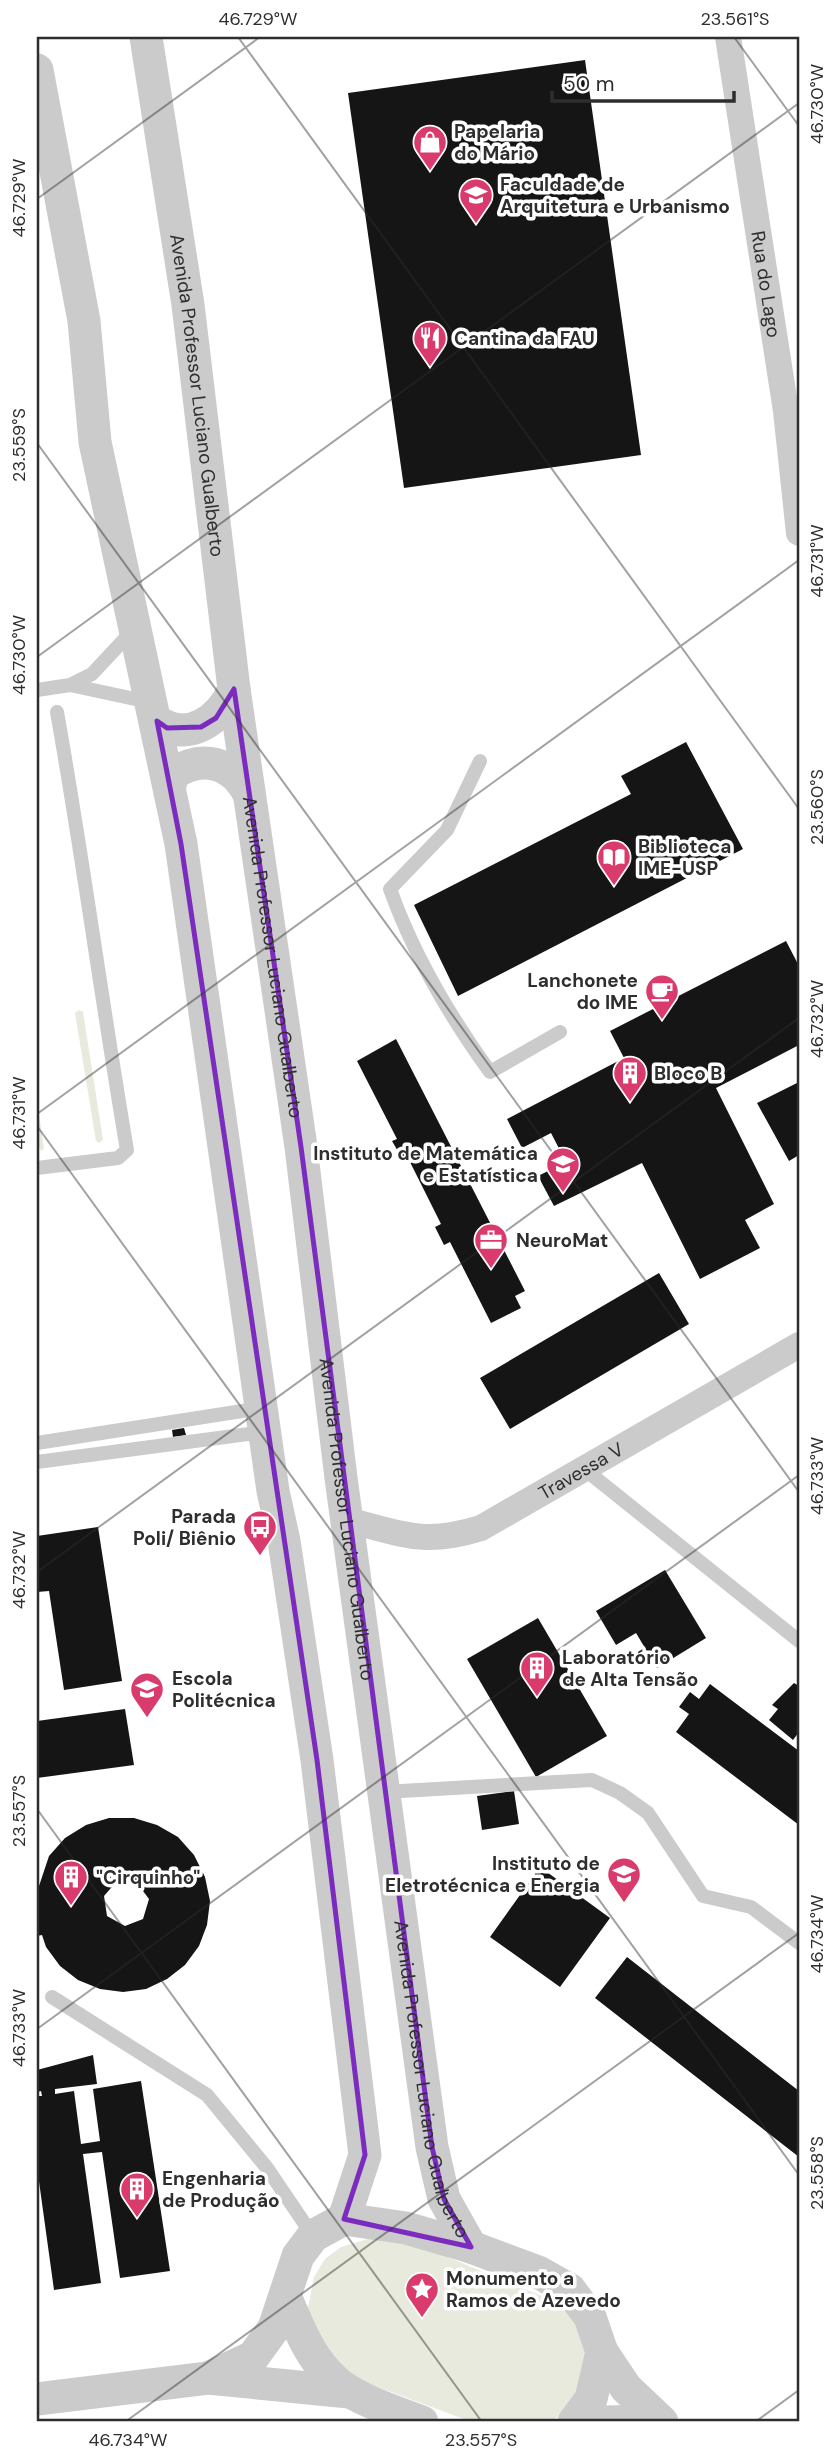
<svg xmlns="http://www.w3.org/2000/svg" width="836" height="2459" viewBox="0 0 836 2459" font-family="'DM Sans',sans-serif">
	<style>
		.green { fill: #e7eadc }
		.building { fill: #151515; fill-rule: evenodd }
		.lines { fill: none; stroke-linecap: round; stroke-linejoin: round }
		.service { stroke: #cbcbcb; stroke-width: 14 }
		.minor { stroke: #cbcbcb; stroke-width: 26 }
		.tertiary { stroke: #cbcbcb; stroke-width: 33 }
		.marked { fill: none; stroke: #7b2cbf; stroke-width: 5; stroke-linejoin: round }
		.ticks { fill: none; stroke: #2e2e2e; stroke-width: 2; stroke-opacity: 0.45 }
		.labels { text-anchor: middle; stroke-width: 7; stroke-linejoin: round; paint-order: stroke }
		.poi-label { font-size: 19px; font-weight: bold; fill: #2e2e2e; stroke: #fff; text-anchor: start }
		.street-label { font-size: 19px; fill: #2e2e2e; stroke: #fff }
		.neatline { fill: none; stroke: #2e2e2e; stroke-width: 2.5 }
		.ticks-label { font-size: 18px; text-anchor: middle; fill: #2e2e2e }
	</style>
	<rect width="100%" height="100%" fill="#fff"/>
	<path class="green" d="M79 1010 83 1012 103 1140 99 1143 96 1141 75 1013Z
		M37 1101 44 1149 41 1151 37 1144Z
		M371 2238 409 2241 556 2302 574 2320 585 2339 589 2372 565 2412 550 2422H472L356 2379 330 2356 307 2313 314 2277 325 2259 341 2247Z"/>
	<path class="building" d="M585 60 641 455 404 488 348 93Z
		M686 742 743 849 458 996 414 905 631 794 621 776Z
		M786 941 799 966V1045L716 1088 774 1204 745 1220 760 1248 700 1279 642 1163 554 1206 538 1176 566 1162 551 1133 522 1148 507 1119 624 1058 610 1031Z
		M396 1039 525 1291 515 1296 521 1308 491 1323 450 1242 444 1245 435 1227 441 1224 408 1158 403 1160 392 1141 397 1139 357 1061Z
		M799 1082V1155L789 1161 757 1103Z
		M659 1273 689 1324 510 1429 480 1378Z
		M184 1428 186 1435 173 1437 172 1430Z
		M98 1527 122 1681 64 1690 49 1591 37 1592V1536Z
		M665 1570 706 1638 657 1668 636 1633 616 1645 596 1611Z
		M538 1618 607 1736 536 1777 467 1659Z
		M794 1683 799 1686V1732L793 1740 769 1720 778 1709 772 1705Z
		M710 1684 799 1751V1825L676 1732 689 1714 679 1707 690 1692 699 1699Z
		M125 1709 134 1765 37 1778V1721Z
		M514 1791 519 1824 482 1830 477 1796Z
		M109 1818H134L157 1825 178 1837 194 1855 205 1877 210 1901 207 1925 199 1946 185 1965 167 1979 146 1989 123 1992 100 1989 78 1980 60 1966 46 1947 42 1935 37 1936V1892L49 1856 65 1838 86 1825ZM117 1881 137 1883 149 1899 143 1919 125 1926 107 1916 104 1896Z
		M540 1867 610 1918 560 1987 490 1937Z
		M627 1957 799 2091V2157L595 1998Z
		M93 2055 97 2084 55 2089V2094L74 2091 81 2144 100 2141 93 2089 141 2081 170 2271 120 2278 102 2152 83 2154 101 2283 54 2290 37 2167V2096H42L41 2091 37 2092V2070Z"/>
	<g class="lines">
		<path class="service" d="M70 685 92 674 134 629
			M37 690 70 685 149 702
			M480 761 447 830 390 889C414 956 448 1014 490 1072L560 1032
			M37 1168 118 1158 127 1150C102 1004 83 858 57 712
			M37 1443 262 1408
			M37 1462 264 1432
			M583 1468 799 1641
			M384 1792 592 1780 620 1793 648 1813 703 1896 751 1907 799 1943
			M52 1997 207 2095 267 2168 313 2236"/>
		<g class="minor">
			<path id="s1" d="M728 37 786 411 799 533"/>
			<path id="s2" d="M347 1520C403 1534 423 1546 481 1528L799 1345"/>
		</g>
		<g class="tertiary">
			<path id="s3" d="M146 37 188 305 234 689 301 1147 341 1478 432 2147 444 2199 471 2247"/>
			<path d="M37 70 84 321 95 442 181 844 273 1491 284 1541 317 1760 365 2155 344 2219"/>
			<path d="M157 721C188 744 221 719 234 689"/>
			<path d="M170 785 173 774C202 754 233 762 249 794"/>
			<path d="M286 2298C300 2332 316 2373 351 2392 372 2405 399 2413 422 2422"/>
			<path d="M602 2352 626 2388 662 2422"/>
			<path d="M208 2378 253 2357 274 2328 298 2256 313 2236 344 2219 406 2228 471 2247 538 2272 570 2290 590 2317 602 2352 591 2399 574 2422"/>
			<path d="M37 2399 208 2378 349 2392"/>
			<path d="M603 2422 660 2421"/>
		</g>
	</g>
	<path class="marked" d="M234 689 301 1147 432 2147 444 2199 471 2247 344 2219 365 2155 317 1760 181 844 157 721 167 728 201 727 216 718Z"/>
	<path class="ticks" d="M238 37 799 809M734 37 799 126M37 199 260 37M37 443 799 1492M37 657 799 103M37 1114 799 560M37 1126 799 2175M37 1572 799 1018M37 1809 482 2422M37 2029 799 1475M125 2422 799 1933M755 2422 799 2390"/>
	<defs>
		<g id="shop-pin" transform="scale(1.75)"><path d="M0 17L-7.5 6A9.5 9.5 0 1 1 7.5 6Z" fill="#d93b6c" stroke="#fff"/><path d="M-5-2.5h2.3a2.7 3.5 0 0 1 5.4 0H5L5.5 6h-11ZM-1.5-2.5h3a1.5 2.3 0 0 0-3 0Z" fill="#fff"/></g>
		<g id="university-pin" transform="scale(1.75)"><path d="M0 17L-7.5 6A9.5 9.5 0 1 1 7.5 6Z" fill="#d93b6c" stroke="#fff"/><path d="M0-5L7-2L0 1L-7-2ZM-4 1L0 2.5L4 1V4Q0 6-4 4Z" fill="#fff"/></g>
		<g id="restaurant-pin" transform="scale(1.75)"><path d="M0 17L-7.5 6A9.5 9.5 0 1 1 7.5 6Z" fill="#d93b6c" stroke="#fff"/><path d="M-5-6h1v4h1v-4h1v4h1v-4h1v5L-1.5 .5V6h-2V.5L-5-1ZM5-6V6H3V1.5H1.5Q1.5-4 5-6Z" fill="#fff"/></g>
		<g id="library-pin" transform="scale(1.75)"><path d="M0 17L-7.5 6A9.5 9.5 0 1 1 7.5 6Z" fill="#d93b6c" stroke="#fff"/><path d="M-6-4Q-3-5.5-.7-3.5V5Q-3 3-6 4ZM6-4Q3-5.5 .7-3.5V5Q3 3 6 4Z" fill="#fff"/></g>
		<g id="cafe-pin" transform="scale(1.75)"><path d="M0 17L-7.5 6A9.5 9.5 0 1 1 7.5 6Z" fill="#d93b6c" stroke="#fff"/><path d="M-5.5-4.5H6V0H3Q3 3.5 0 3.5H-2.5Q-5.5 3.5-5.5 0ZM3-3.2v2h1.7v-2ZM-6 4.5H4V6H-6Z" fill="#fff"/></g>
		<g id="building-pin" transform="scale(1.75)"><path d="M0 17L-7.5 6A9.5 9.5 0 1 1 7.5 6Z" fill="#d93b6c" stroke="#fff"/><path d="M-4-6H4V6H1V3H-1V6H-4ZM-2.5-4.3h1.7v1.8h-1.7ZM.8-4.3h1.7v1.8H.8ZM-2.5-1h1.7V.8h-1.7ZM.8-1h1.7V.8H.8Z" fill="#fff"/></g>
		<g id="office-pin" transform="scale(1.75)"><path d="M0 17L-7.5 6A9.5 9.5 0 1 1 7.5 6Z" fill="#d93b6c" stroke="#fff"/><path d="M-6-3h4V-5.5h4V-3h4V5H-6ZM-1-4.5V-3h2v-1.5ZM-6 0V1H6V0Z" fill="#fff"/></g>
		<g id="bus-pin" transform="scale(1.75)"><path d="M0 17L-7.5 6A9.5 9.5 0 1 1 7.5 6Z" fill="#d93b6c" stroke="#fff"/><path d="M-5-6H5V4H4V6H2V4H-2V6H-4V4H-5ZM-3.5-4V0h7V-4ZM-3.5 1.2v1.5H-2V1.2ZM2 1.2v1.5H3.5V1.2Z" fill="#fff"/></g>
		<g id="sight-pin" transform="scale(1.75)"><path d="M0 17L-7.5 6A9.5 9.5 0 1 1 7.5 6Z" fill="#d93b6c" stroke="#fff"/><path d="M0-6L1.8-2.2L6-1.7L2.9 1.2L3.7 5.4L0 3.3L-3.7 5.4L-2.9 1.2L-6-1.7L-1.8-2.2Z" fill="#fff"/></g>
	</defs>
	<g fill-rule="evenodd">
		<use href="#shop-pin" x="430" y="142"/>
		<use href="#university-pin" x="476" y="195"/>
		<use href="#restaurant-pin" x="430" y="338"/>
		<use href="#library-pin" x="614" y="857"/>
		<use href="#cafe-pin" x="662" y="991"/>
		<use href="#building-pin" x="630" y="1073"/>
		<use href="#university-pin" x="563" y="1164"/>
		<use href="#office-pin" x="491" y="1240"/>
		<use href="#bus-pin" x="260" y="1527"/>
		<use href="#building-pin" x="537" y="1668"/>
		<use href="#university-pin" x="147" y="1689"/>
		<use href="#university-pin" x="624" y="1874"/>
		<use href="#building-pin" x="71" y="1877"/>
		<use href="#building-pin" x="137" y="2189"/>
		<use href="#sight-pin" x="422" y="2289"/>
	</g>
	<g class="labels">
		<g class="poi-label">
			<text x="454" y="138">Papelaria<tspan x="454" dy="22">do Mário</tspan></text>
			<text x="500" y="191">Faculdade de<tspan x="500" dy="22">Arquitetura e Urbanismo</tspan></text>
			<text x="454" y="345">Cantina da FAU</text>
			<text x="638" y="853">Biblioteca<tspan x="638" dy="22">IME-USP</tspan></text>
			<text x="638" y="987" text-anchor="end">Lanchonete<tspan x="638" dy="22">do IME</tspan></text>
			<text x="654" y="1080">Bloco B</text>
			<text x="538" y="1160" text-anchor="end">Instituto de Matemática<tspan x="538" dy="22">e Estatística</tspan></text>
			<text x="516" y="1247">NeuroMat</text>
			<text x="236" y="1523" text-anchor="end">Parada<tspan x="236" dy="22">Poli/ Biênio</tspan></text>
			<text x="562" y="1664">Laboratório<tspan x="562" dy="22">de Alta Tensão</tspan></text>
			<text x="172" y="1685">Escola<tspan x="172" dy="22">Politécnica</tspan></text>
			<text x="600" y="1870" text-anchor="end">Instituto de<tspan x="600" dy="22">Eletrotécnica e Energia</tspan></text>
			<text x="96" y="1884">"Cirquinho"</text>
			<text x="162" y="2185">Engenharia<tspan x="162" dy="22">de Produção</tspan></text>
			<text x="446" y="2285">Monumento a<tspan x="446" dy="22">Ramos de Azevedo</tspan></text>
		</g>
		<g class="street-label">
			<text dy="7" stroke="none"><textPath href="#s1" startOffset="250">Rua do Lago</textPath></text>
			<text dy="7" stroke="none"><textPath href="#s3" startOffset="362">Avenida Professor Luciano Gualberto</textPath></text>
			<text dy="7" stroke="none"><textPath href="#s3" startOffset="929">Avenida Professor Luciano Gualberto</textPath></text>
			<text dy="7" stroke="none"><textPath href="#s2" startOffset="252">Travessa V</textPath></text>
			<text dy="7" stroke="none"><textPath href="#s3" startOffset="1496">Avenida Professor Luciano Gualberto</textPath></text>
			<text dy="7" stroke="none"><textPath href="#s3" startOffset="2063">Avenida Professor Luciano Gualberto</textPath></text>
		</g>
	</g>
	<rect width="836" height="2459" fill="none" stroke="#ffffff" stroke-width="77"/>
	<path d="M552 91v10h182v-10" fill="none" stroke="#2e2e2e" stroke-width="3.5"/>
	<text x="563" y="91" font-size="21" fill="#2e2e2e" stroke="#ffffff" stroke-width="5" paint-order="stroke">50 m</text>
	<rect x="38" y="38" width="760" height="2382" class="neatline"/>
	<g class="ticks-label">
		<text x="258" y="25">46.729°W</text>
		<text x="735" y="25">23.561°S</text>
		<text transform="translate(817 104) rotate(-90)" y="6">46.730°W</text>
		<text transform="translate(19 198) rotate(-90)" y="6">46.729°W</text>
		<text transform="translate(19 445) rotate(-90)" y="6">23.559°S</text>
		<text transform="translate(817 561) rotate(-90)" y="6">46.731°W</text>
		<text transform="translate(19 655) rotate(-90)" y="6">46.730°W</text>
		<text transform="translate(817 807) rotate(-90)" y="6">23.560°S</text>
		<text transform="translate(817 1019) rotate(-90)" y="6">46.732°W</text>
		<text transform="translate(19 1113) rotate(-90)" y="6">46.731°W</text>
		<text transform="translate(817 1476) rotate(-90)" y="6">46.733°W</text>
		<text transform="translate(19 1570) rotate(-90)" y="6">46.732°W</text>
		<text transform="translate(19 1811) rotate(-90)" y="6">23.557°S</text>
		<text transform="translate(817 1934) rotate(-90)" y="6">46.734°W</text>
		<text transform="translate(19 2028) rotate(-90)" y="6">46.733°W</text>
		<text transform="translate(817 2173) rotate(-90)" y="6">23.558°S</text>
		<text x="128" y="2446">46.734°W</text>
		<text x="481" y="2446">23.557°S</text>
	</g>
</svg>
